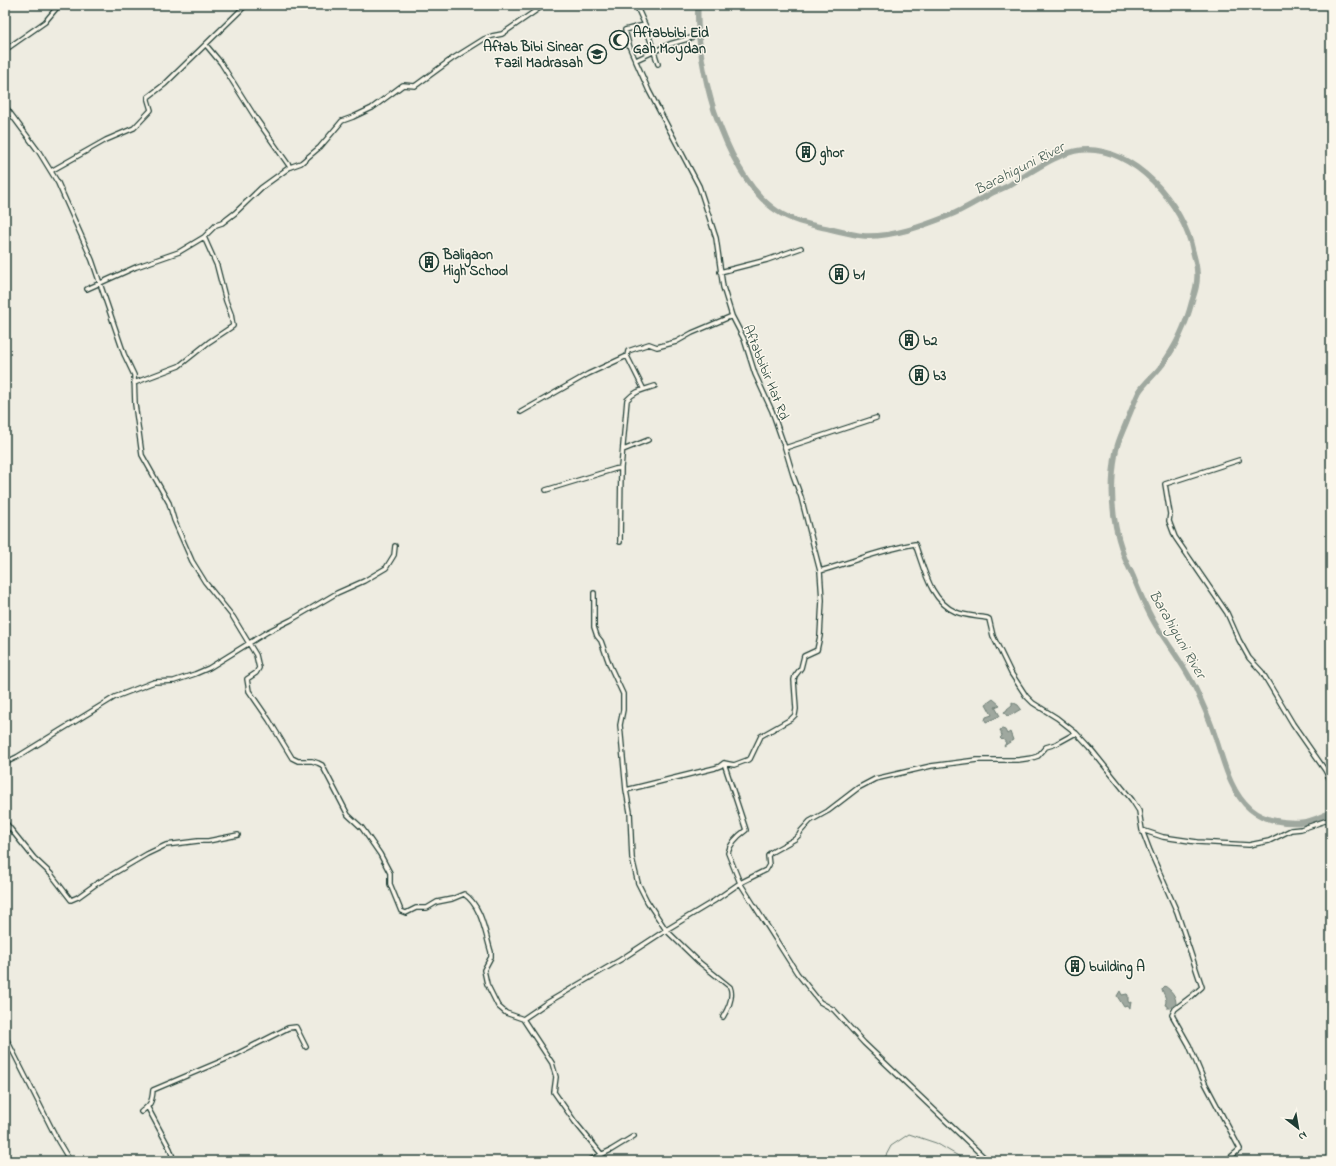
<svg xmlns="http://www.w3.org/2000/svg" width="1336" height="1166" viewBox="0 0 1336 1166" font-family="'Indie Flower',sans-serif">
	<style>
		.water { fill: #9fa89f; stroke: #6c7d74 }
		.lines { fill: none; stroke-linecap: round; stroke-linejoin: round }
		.stream { stroke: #6c7d74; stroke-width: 1 }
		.river { stroke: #9fa89f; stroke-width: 5.5 }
		.minor-casing { stroke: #1f3d34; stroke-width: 6 }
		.minor { stroke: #fbf7ec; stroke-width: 3.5 }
		.labels { text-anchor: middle; stroke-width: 3; stroke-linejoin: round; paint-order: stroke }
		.poi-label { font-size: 14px; font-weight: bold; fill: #1f3d34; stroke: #fbf7ec; text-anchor: start }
		.street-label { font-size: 14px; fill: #1f3d34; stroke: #fbf7ec }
		.water-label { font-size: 15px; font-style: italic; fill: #455d54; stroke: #fbf7ec }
	</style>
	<rect width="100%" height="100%" fill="#eeece1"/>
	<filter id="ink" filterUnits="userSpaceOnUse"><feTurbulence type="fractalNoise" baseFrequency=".025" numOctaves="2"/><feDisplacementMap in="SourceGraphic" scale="8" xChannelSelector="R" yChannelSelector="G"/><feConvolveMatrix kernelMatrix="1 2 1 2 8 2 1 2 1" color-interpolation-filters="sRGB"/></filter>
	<g filter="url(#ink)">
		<path class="water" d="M993 699 1000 705 995 707 1000 716 986 722 985 720 986 717 992 715 986 704Z
			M1012 702 1018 705 1021 709 1011 715 1007 716 1004 712 1007 710V709L1012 705Z
			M1002 729 1005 730 1007 734 1010 732 1013 740 1004 746 1006 743 1003 739 1002 740 1000 738 1002 736 1000 730Z
			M1165 986C1172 991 1176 996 1176 1004L1174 1006H1172L1171 1008H1167V1006L1165 1005C1168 999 1163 994 1162 989Z
			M1120 991 1122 995 1127 994 1128 995V1001L1129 1003 1131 1002 1130 1008 1127 1006 1124 1007 1117 996Z"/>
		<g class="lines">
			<path class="stream" d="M883 1161 891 1146 909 1134 936 1143 960 1157 961 1161"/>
			<path class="river" d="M698 5C696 36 705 81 714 110 726 145 745 190 777 211 793 222 812 225 830 229 842 232 854 235 865 236 893 237 923 226 948 216 964 210 977 201 992 193 998 190 1005 188 1011 184 1032 172 1057 153 1081 150 1134 145 1184 205 1193 252 1195 259 1197 267 1197 273 1198 283 1195 292 1192 301 1186 325 1177 345 1162 365 1155 375 1145 382 1139 392 1135 400 1132 409 1128 418 1124 429 1118 440 1116 451 1110 484 1111 518 1122 550 1124 559 1129 567 1133 576 1140 594 1147 611 1157 627 1171 649 1188 670 1198 694 1204 707 1210 720 1214 733 1223 758 1229 791 1250 809 1264 821 1287 824 1304 822 1313 821 1323 816 1331 812"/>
			<g class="minor-casing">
				<path id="minor" d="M636 5 646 27 658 64
					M644 25 625 30 630 48 649 91 699 186 716 238 723 287 732 316 744 339 755 374 772 411 785 448 793 475 801 497 820 571 822 600 820 636 817 650 804 656 801 668 795 676 794 680 796 709 795 715 791 719 761 736 750 759 734 765 724 763
					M206 45 221 63 255 117 290 167
					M5 50 45 22 59 5
					M636 60 670 44 691 38
					M5 106 39 152 58 183 92 260 124 354 134 375 135 404 142 455 169 503 174 520 192 561 205 582 233 617 256 655 259 668 256 673 247 679 249 691 269 720 292 758 298 761H312L318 763 322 765 348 815 362 828 380 854 390 873V884L401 911 406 913 416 908H427L437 902 452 899 464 894C482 906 485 933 491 952V957L484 970 487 984 498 1006 506 1013 523 1019 552 1063 556 1077 554 1092 575 1122 607 1161
					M51 171 106 140 134 128 151 110 148 100V97L165 84 246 5
					M720 272 767 260 801 248
					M87 289 136 267 179 252 204 237 216 225 222 223 235 213 261 188 290 167 301 163 320 147 342 121 353 117 372 108 403 85 415 86 452 59 484 39 492 36 502 34 544 5
					M627 356 628 351 649 344 657 347 676 342 692 333 732 316
					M134 383 179 366 209 342 233 326 231 314 226 301 217 266 204 237
					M521 412 588 374 627 356 643 388
					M785 448 876 418
					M623 450 648 440
					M1239 460 1165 484 1170 514 1169 521 1175 537 1227 613 1239 640 1249 658 1262 672 1293 724 1325 770 1331 782
					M546 490 615 469 621 468
					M620 542 621 468 627 400C636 390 644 390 655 386
					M820 571C852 562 883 549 915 544 924 568 930 601 956 612 965 616 977 616 987 618L989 619 993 636 1011 673 1026 696 1033 703 1057 718 1076 733 1090 748 1132 800 1139 811 1142 830 1150 851 1177 912 1202 987 1192 996 1175 1009 1172 1015 1189 1045 1205 1083 1240 1149 1226 1161
					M594 593V627L597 636 601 641 610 666 623 694V710L620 725 626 790 630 812 632 858 638 883 647 901 666 930 699 962 730 987C734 997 728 1009 723 1017
					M5 763 17 757 115 697 154 682 174 681 195 674 209 668 267 632 291 620 337 593 364 581 386 568 394 555 395 546
					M724 763 746 830C739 835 730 843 728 853L740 883 797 973 820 1002 834 1010 864 1043 988 1161
					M626 790 715 768 720 766 724 763
					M5 822 34 858 51 874 71 900 78 897 96 884 147 854 166 845 198 841H208L238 835
					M1142 830 1163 837 1197 842 1249 845 1269 841 1291 830 1301 829 1331 819
					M523 1019 545 1004 620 960 666 930 714 901 740 883 766 870 769 865 768 856 770 853 795 839 799 835 801 831 810 821 828 811 858 788 875 779 931 766 977 760H1018L1032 758 1038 756 1046 747 1056 744 1076 733
					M5 1036 58 1141 70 1161
					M148 1108 170 1149 174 1161
					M141 1112C150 1105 152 1103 153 1090L231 1057 288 1028 296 1027 306 1047
					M588 1161 611 1150 634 1136"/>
			</g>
			<use href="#minor" class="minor"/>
		</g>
	</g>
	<defs>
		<g id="mosque-ring" transform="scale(1)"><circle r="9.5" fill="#fbf7ec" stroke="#1f3d34" stroke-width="1.5"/><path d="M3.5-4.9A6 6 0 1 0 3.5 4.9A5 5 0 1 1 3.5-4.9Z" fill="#1f3d34"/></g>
		<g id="school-ring" transform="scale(1)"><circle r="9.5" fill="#fbf7ec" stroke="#1f3d34" stroke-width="1.5"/><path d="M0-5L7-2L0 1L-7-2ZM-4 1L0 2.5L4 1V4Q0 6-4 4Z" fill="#1f3d34"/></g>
		<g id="building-ring" transform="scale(1)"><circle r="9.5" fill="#fbf7ec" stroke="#1f3d34" stroke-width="1.5"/><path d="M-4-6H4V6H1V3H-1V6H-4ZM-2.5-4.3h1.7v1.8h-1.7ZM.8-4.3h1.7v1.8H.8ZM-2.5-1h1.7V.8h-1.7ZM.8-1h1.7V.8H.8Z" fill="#1f3d34"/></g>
	</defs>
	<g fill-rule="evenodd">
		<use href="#mosque-ring" x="619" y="40"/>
		<use href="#school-ring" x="597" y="54"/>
		<use href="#building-ring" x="806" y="152"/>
		<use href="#building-ring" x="429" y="262"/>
		<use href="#building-ring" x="839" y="274"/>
		<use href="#building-ring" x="909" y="340"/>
		<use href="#building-ring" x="919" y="375"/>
		<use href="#building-ring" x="1075" y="966"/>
	</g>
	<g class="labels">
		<g class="poi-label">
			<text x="633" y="37">Aftabbibi Eid<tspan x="633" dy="16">Gah Moydan</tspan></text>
			<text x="583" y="51" text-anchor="end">Aftab Bibi Sinear<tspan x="583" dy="16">Fazil Madrasah</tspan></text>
			<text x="820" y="157">ghor</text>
			<text x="443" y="259">Baligaon<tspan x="443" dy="16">High School</tspan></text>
			<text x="853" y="279">b1</text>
			<text x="923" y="345">b2</text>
			<text x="933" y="380">b3</text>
			<text x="1089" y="971">building A</text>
		</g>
		<g class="street-label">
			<text transform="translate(767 372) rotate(68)" y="5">Aftabbibir Hat Rd</text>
		</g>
		<g class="water-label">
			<text transform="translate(1019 168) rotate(-27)" y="5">Barahiguni River</text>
			<text transform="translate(1178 634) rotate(60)" y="5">Barahiguni River</text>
		</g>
	</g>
	<rect width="1336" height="1166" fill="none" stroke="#fbf7ec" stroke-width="20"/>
	<rect x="10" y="10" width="1316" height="1146" fill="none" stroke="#1f3d34" stroke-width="1.5" filter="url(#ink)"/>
	<g transform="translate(1298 1128) rotate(149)" stroke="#fbf7ec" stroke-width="3" paint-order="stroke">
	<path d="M0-3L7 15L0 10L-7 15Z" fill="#1f3d34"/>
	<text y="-6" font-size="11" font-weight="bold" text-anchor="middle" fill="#1f3d34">N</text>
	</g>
</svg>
